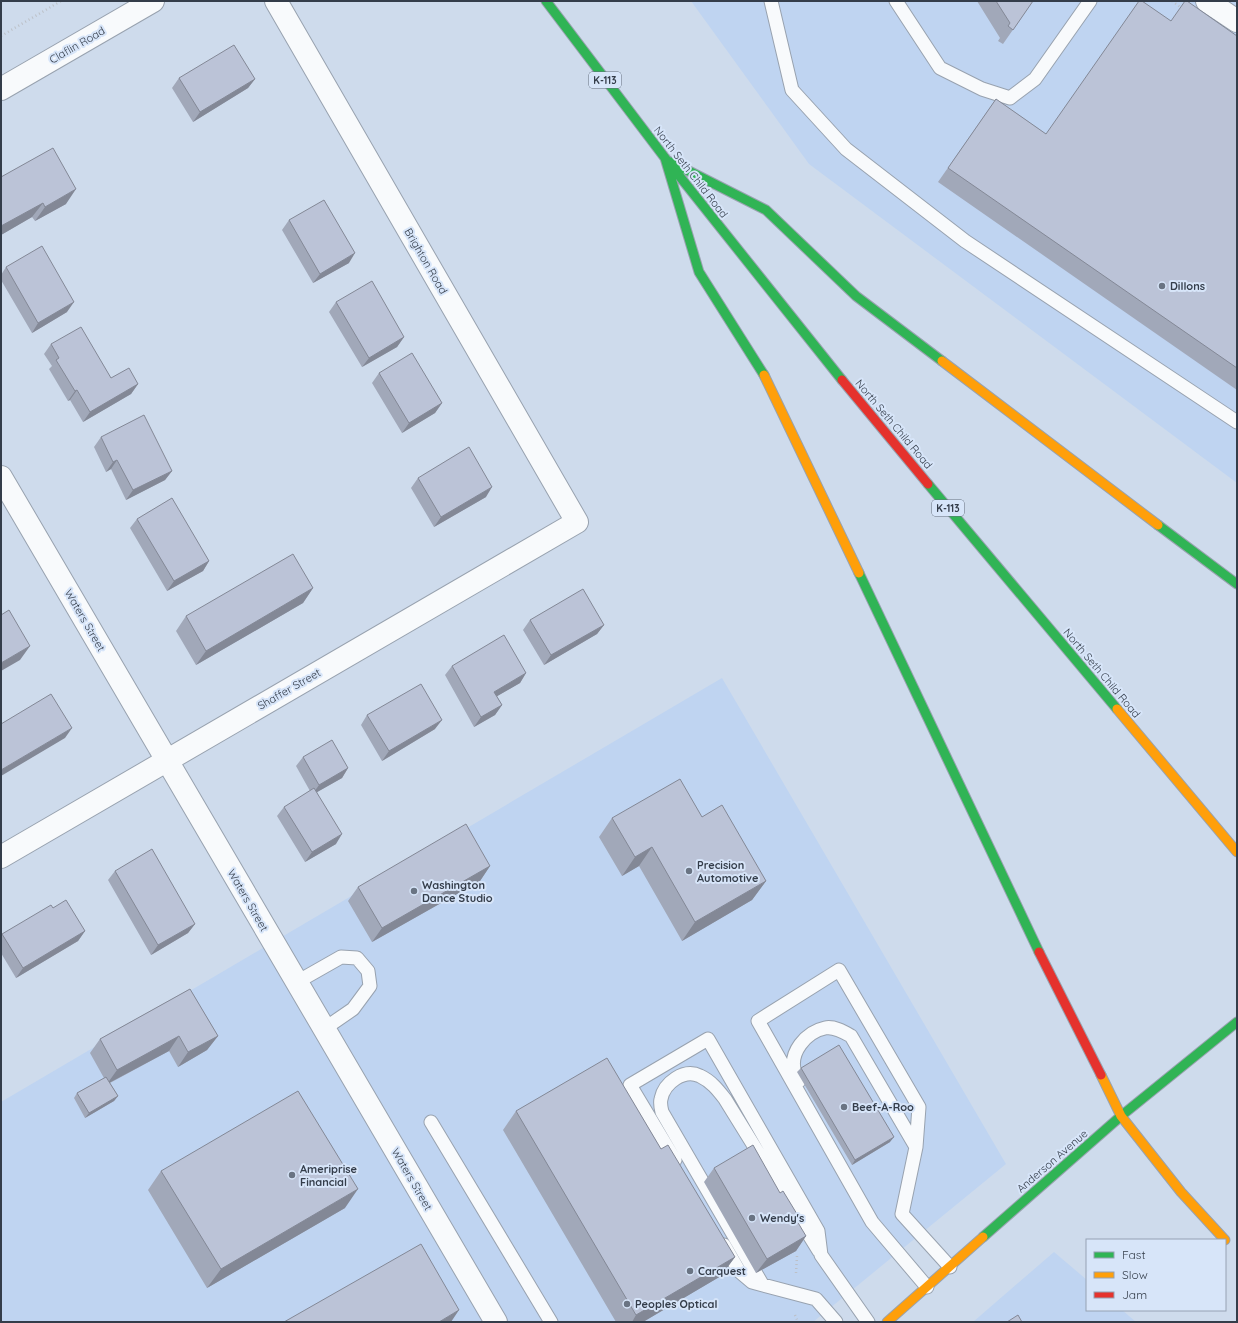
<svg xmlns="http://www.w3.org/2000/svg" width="1238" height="1323" viewBox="0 0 1238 1323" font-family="Quicksand,sans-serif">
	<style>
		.built { fill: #bfd4f1 }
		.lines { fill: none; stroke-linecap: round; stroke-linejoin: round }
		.lane-casing { stroke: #98a2af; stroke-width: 15 }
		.street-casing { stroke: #98a2af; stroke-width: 24 }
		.fast-casing { stroke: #98a2af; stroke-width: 11 }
		.slow-casing { stroke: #98a2af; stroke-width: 11 }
		.jam-casing { stroke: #98a2af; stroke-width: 11 }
		.path { stroke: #bcc0c7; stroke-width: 2.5; stroke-dasharray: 1 3; stroke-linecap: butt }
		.lane { stroke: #f8fafc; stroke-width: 13 }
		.street { stroke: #f8fafc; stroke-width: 22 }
		.fast { stroke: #30b455; stroke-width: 9 }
		.slow { stroke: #ff9f0a; stroke-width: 9 }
		.jam { stroke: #e5322d; stroke-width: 9 }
		.wall { fill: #a1a8b9 }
		.shaded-wall { fill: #838896 }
		.building { fill: #bbc3d7; stroke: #838896 }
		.poi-dot { fill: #6a7483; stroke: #d7e5f9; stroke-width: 1.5 }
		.labels { text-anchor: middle; stroke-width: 4; stroke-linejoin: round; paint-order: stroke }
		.shield { fill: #d7e5f9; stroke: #656f7e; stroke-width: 1 }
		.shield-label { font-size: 10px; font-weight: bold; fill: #343d4a }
		.street-label { font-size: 11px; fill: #343d4a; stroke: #d7e5f9 }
		.poi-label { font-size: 11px; font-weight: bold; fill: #343d4a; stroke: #d7e5f9; text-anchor: start }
	</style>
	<rect width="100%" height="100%" fill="#cedbec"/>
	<path class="built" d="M691 1H1237V483L809 164Z
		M722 678 1006 1164 813 1322H1V1102Z
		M1054 1252 1087 1280V1310H1122L1136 1322H973Z"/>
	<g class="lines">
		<g class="lane-casing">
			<path id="lane" d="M771 1 792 90 846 149 965 241 1237 422
				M896 1 940 68 982 89 1010 98 1035 79 1090 1
				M297 982 341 957 357 958 368 971 370 986 353 1009 324 1029
				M799 1081C798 1078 796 1076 795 1073 788 1053 806 1032 825 1028 834 1026 844 1032 851 1036L916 1147
				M431 1122 551 1322
				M675 1160 630 1085 708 1039 818 1231 821 1255 868 1322
				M724 1245 739 1271 752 1282 816 1299 836 1322
				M762 1284 662 1112C661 1108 660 1103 661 1099 664 1083 684 1068 700 1076 711 1081 718 1090 725 1099L819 1251
				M927 1287 872 1222 758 1021 839 970 919 1107 916 1147 902 1214 950 1267"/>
		</g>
		<g class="street-casing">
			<path id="street" d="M1207 1 1237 21
				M1 89 153 1
				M1 477 496 1322
				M1 857 577 522 276 1"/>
		</g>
		<g class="fast-casing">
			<path id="fast" d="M546 1 665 158 842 380
				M665 158 699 272 764 375
				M671 162 766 210 856 296 942 361
				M928 484 1117 709
				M1158 525 1237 584
				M859 573 1039 952
				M983 1237 1121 1116 1237 1022"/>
		</g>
		<g class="slow-casing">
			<path id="slow" d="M942 361 1158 525
				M764 375 859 573
				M1117 709 1237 852
				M1101 1075 1121 1116 1181 1192 1225 1240
				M887 1322 983 1237"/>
		</g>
		<g class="jam-casing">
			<path id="jam" d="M842 380 928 484
				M1039 952 1101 1075"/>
		</g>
		<path class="path" d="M1172 1 1183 9
			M1 36 61 1
			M796 1273 797 1256
			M795 1315 798 1322"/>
		<use href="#lane" class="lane"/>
		<use href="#street" class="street"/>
		<use href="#fast" class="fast"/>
		<use href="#slow" class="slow"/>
		<use href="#jam" class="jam"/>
	</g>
	<path class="wall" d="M977 1H1033L1003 44 998 41 1000 38Z
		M1171 21 1237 36V390L938 182 996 99 1046 134Z
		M179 78 255 79 248 88 193 122 172 88Z
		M1 177 66 204 35 221 32 217 1 235Z
		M289 220 349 263 313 283 282 230Z
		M6 267 67 312 32 333 1 280V275Z
		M336 302 404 337 397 347 362 367 329 312Z
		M51 344 111 378 138 384 131 394 83 422 70 400 68 401 49 369 52 366 44 354Z
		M379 373 442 403 435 413 402 433 372 383Z
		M101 437 172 471 165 480 126 500 111 469 106 472 94 447Z
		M418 478 486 497 434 527 411 488Z
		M137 519 209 561 203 571 167 591 130 528Z
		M313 588 303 603 196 665 176 631 186 616Z
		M530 620 604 625 597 634 544 665 523 630Z
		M452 666 526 673 520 683 497 696 502 705 495 715 474 727 445 675Z
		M367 715 435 729 382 761 361 725Z
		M303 757 348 768 342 778 317 792 336 844 305 862 277 816 284 807 310 791 296 766Z
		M702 817 766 881 752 900 682 941 639 866 622 876 599 837 612 818Z
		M490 866 480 881 372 942 348 901 358 887Z
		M115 871 195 924 188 933 151 955 108 880Z
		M85 931 78 941 16 978 1 953V936L2 934Z
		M190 989 218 1036 207 1050 178 1067 169 1051 110 1083 118 1096 114 1101 85 1118 74 1098 77 1093 104 1078 90 1053 100 1039Z
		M801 1068 890 1142 852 1165 797 1072Z
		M516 1111 661 1149 735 1257 721 1276 643 1322H616L503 1130Z
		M714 1168 806 1236 796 1251 756 1273 704 1182Z
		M161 1171 345 1208 207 1288 148 1190Z"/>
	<path class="shaded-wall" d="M255 79 248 88 193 122 200 112Z
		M76 189 66 204 35 221 45 207Z
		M43 203 32 217 1 235V226Z
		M355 253 349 263 313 283 320 274Z
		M74 302 67 312 32 333 38 323Z
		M404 337 397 347 362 367 369 358Z
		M138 384 131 394 83 422 90 412Z
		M77 390 70 400 68 401 75 391Z
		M442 403 435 413 402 433 409 423Z
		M117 460 111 469 106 472 113 462Z
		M172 471 165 480 126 500 133 490Z
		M492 487 486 497 434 527 441 517Z
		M209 561 203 571 167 591 174 581Z
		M313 588 303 603 196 665 206 651Z
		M604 625 597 634 544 665 551 655Z
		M30 646 20 660 1 671V663Z
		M526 673 520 683 487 702 494 692Z
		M502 705 495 715 474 727 481 717Z
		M442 720 435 729 382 761 389 751Z
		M72 728 65 738 1 776V770Z
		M348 768 342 778 312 795 319 785Z
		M342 834 336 844 305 862 312 852Z
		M652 847 639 866 622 876 635 857Z
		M490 866 480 881 372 942 382 928Z
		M766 881 752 900 682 941 695 922Z
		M195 924 188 933 151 955 158 945Z
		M85 931 78 941 16 978 23 968Z
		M179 1036 169 1051 107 1084 117 1070Z
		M218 1036 207 1050 178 1067 188 1052Z
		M118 1096 114 1101 85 1118 89 1113Z
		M894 1137 890 1142 852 1165 855 1160Z
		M358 1189 345 1208 207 1288 221 1269Z
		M806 1236 796 1251 756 1273 767 1259Z
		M735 1257 721 1276 643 1322H632L636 1315Z
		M459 1310 451 1322H439Z"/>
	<path class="building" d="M996 1H1033L1013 30 1008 26 1010 23Z
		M1139 1H1142L1171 21 1185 1H1187L1237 36V368L948 168 996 99 1046 134Z
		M234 45 255 79 200 112 179 78Z
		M53 148 76 189 45 207 43 203 1 226V177Z
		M324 200 355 253 320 274 289 220Z
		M42 246 74 302 38 323 6 267Z
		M372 281 404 337 369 358 336 302Z
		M81 327 111 378 129 368 138 384 90 412 77 390 75 391 56 360 59 358 51 344Z
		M412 353 442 403 409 423 379 373Z
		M144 415 172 471 133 490 117 460 113 462 101 437Z
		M469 447 492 487 441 517 418 478Z
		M172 498 209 561 174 581 137 519Z
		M293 554 313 588 206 651 186 616Z
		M583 589 604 625 551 655 530 620Z
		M9 610 30 646 1 663V615Z
		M504 635 526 673 494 692 502 705 481 717 452 666Z
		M421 684 442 720 389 751 367 715Z
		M51 694 72 728 1 770V724Z
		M332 740 348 768 319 785 303 757Z
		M680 779 702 817 722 805 766 881 695 922 652 847 635 857 612 818Z
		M314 788 342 834 312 852 284 807Z
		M466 824 490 866 382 928 358 887Z
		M152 849 195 924 158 945 115 871Z
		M66 900 85 931 23 968 2 934 51 905 53 908Z
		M190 989 218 1036 188 1052 179 1036 117 1070 100 1039Z
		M839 1045 894 1137 855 1160 801 1068Z
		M607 1058 661 1149 668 1145 735 1257 636 1315 516 1111Z
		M106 1077 118 1096 89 1113 77 1093Z
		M298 1091 358 1189 221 1269 161 1171Z
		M753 1145 780 1193 783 1191 797 1214 794 1216 806 1236 767 1259 714 1168Z
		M421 1244 459 1310 439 1322H284Z
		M1018 1315 1022 1322H1007Z"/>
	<g class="poi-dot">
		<circle cx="1162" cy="286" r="4"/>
		<circle cx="689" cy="871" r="4"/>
		<circle cx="414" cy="891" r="4"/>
		<circle cx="844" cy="1107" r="4"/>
		<circle cx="292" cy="1175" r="4"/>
		<circle cx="752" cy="1218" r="4"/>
		<circle cx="690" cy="1271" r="4"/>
		<circle cx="627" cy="1304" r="4"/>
	</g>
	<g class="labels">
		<g class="shield">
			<rect x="589" y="72" width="32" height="16" rx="3"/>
			<rect x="932" y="500" width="32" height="16" rx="3"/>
		</g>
		<g class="shield-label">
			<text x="605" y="84">K-113</text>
			<text x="948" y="512">K-113</text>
		</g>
		<g class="street-label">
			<text transform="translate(77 45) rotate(-30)" y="4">Claflin Road</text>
			<text transform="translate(691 172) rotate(52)" y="4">North Seth Child Road</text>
			<text transform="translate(426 261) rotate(60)" y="4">Brighton Road</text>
			<text transform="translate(894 424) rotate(50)" y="4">North Seth Child Road</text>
			<text transform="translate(85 620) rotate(60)" y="4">Waters Street</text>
			<text transform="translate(1102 673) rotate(50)" y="4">North Seth Child Road</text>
			<text transform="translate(289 689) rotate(-30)" y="4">Shaffer Street</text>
			<text transform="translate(248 900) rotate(60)" y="4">Waters Street</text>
			<text transform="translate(1052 1161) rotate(-41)" y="4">Anderson Avenue</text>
			<text transform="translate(412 1179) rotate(60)" y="4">Waters Street</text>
		</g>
		<g class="poi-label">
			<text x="1170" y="290">Dillons</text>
			<text x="697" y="869">Precision<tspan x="697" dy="13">Automotive</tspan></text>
			<text x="422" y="889">Washington<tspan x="422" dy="13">Dance Studio</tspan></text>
			<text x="852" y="1111">Beef-A-Roo</text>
			<text x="300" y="1173">Ameriprise<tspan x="300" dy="13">Financial</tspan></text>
			<text x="760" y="1222">Wendy's</text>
			<text x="698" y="1275">Carquest</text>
			<text x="635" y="1308">Peoples Optical</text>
		</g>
	</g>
	<rect width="1238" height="1323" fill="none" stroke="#343d4a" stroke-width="4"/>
	<rect x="1086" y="1239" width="140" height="72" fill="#d7e5f9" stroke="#96a2b3"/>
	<rect x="1094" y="1252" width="20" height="6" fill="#30b455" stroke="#96a2b3"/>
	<text x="1122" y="1259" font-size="12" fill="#343d4a">Fast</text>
	<rect x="1094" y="1272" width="20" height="6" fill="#ff9f0a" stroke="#96a2b3"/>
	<text x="1122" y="1279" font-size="12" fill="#343d4a">Slow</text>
	<rect x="1094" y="1292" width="20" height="6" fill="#e5322d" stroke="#96a2b3"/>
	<text x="1122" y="1299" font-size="12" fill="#343d4a">Jam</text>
</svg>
